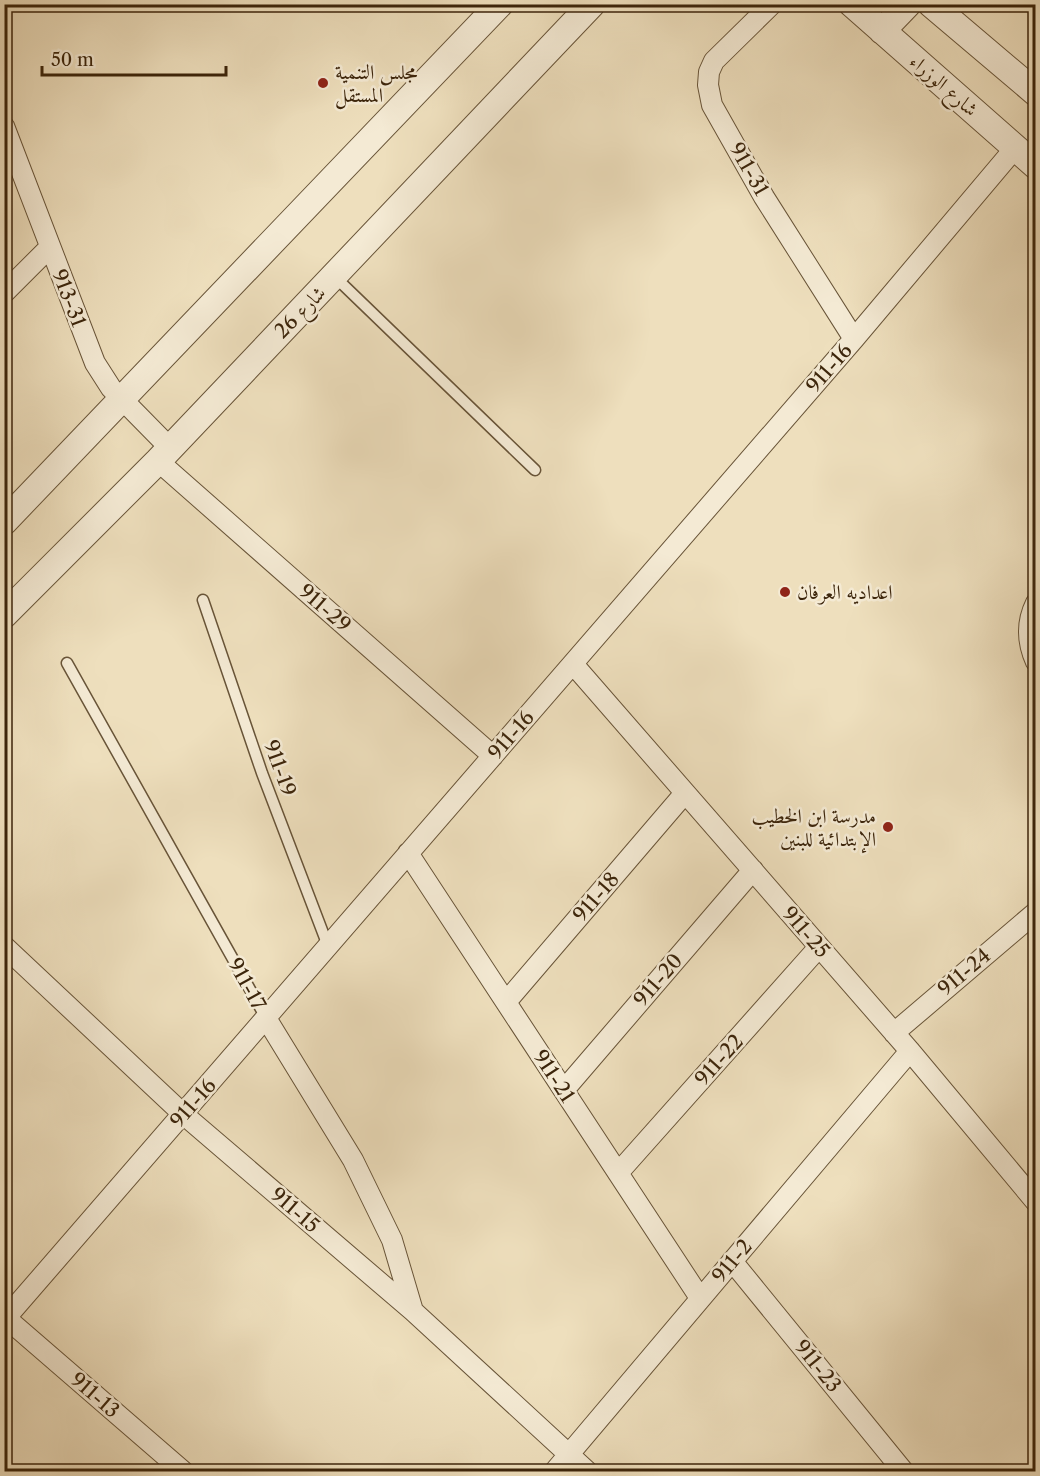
<svg xmlns="http://www.w3.org/2000/svg" width="1040" height="1476" viewBox="0 0 1040 1476" font-family="'Libre Caslon Text',Amiri,serif">
	<style>
		.lines { fill: none; stroke-linecap: round; stroke-linejoin: round }
		.service-casing { stroke: #685438; stroke-width: 13 }
		.minor-casing { stroke: #685438; stroke-width: 22 }
		.tertiary-casing { stroke: #685438; stroke-width: 28 }
		.service { stroke: #f4ead4; stroke-width: 10 }
		.minor { stroke: #f4ead4; stroke-width: 20 }
		.tertiary { stroke: #f4ead4; stroke-width: 26 }
		.poi-dot { fill: #8f2418; stroke: #f4ead4; stroke-width: 2 }
		.labels { text-anchor: middle; stroke-width: 5; stroke-linejoin: round; paint-order: stroke }
		.poi-label { font-size: 20px; fill: #3c250b; stroke: #f4ead4; text-anchor: start }
		.street-label { font-size: 20px; fill: #3c250b; stroke: #f4ead4 }
	</style>
	<rect width="100%" height="100%" fill="#eedfbd"/>
	<filter id="stains"><feTurbulence type="fractalNoise" baseFrequency=".00333" numOctaves="4"/><feColorMatrix values="0 0 0 0 .2 0 0 0 0 .09 0 0 0 0 .02 0 0 0 .5 -.17"/></filter>
	<radialGradient id="worn" r=".72"><stop offset=".6" stop-color="#630" stop-opacity="0"/><stop offset="1" stop-color="#630" stop-opacity=".3"/></radialGradient>
	<g class="lines">
		<g class="service-casing">
			<path id="service" d="M334 276 535 470
				M203 600 262 773 328 946
				M67 663 266 1018"/>
		</g>
		<g class="minor-casing">
			<path id="minor" d="M772 4 714 61 709 72 708 85 712 105 764 197 854 339
				M4 126 95 363 111 388 170 448
				M4 293 50 247
				M158 461 493 756
				M1036 603C1026 623 1027 642 1036 662
				M573 664 910 1051 1036 1202
				M408 853 700 1298
				M4 946 183 1114 413 1311 588 1472
				M506 1002 685 793
				M266 1018 353 1160 392 1240 413 1311
				M894 1033 1036 912
				M564 1090 753 870
				M618 1173 819 947
				M732 1261 904 1472
				M6 1318 184 1472
				M4 1320 854 339 1015 148
				M554 1472 910 1051"/>
		</g>
		<g class="tertiary-casing">
			<path id="tertiary" d="M852 4 1036 166
				M931 4 1036 93
				M882 31 908 4
				M4 522 500 4
				M4 615 158 461 592 4"/>
		</g>
		<use href="#service" class="service"/>
		<use href="#minor" class="minor"/>
		<use href="#tertiary" class="tertiary"/>
	</g>
	<g class="poi-dot">
		<circle cx="323" cy="83" r="6"/>
		<circle cx="785" cy="592" r="6"/>
		<circle cx="888" cy="827" r="6"/>
	</g>
	<g class="labels">
		<g class="poi-label">
			<text x="335" y="79">مجلس التنمية<tspan x="335" dy="23">المستقل</tspan></text>
			<text x="797" y="599">اعداديه العرفان</text>
			<text x="876" y="823" text-anchor="end">مدرسة ابن الخطيب<tspan x="876" dy="23">الإبتدائية للبنين</tspan></text>
		</g>
		<g class="street-label">
			<text transform="translate(944 85) rotate(41)" y="7">شارع الوزراء</text>
			<text transform="translate(749 169) rotate(60)" y="7">911-31</text>
			<text transform="translate(69 298) rotate(69)" y="7">913-31</text>
			<text transform="translate(300 312) rotate(-46)" y="7">شارع 26</text>
			<text transform="translate(829 368) rotate(-49)" y="7">911-16</text>
			<text transform="translate(325 608) rotate(41)" y="7">911-29</text>
			<text transform="translate(511 735) rotate(-49)" y="7">911-16</text>
			<text transform="translate(280 768) rotate(70)" y="7">911-19</text>
			<text transform="translate(596 897) rotate(-49)" y="7">911-18</text>
			<text transform="translate(806 932) rotate(49)" y="7">911-25</text>
			<text transform="translate(964 972) rotate(-40)" y="7">911-24</text>
			<text transform="translate(658 980) rotate(-49)" y="7">911-20</text>
			<text transform="translate(247 984) rotate(61)" y="7">911-17</text>
			<text transform="translate(719 1060) rotate(-48)" y="7">911-22</text>
			<text transform="translate(554 1076) rotate(57)" y="7">911-21</text>
			<text transform="translate(193 1103) rotate(-49)" y="7">911-16</text>
			<text transform="translate(295 1210) rotate(41)" y="7">911-15</text>
			<text transform="translate(732 1261) rotate(-50)" y="7">911-2</text>
			<text transform="translate(818 1366) rotate(51)" y="7">911-23</text>
			<text transform="translate(95 1395) rotate(41)" y="7">911-13</text>
		</g>
	</g>
	<rect width="1040" height="1476" fill="none" stroke="#eedfbd" stroke-width="24"/>
	<rect x="6" y="6" width="1028" height="1464" fill="none" stroke="#3c250b" stroke-width="3"/>
	<rect x="12" y="12" width="1016" height="1452" fill="none" stroke="#3c250b" stroke-width="1.5"/>
	<path d="M42 66v9h184v-9" fill="none" stroke="#3c250b" stroke-width="3"/>
	<text x="51" y="66" font-size="18" fill="#3c250b" stroke="#f4ead4" stroke-width="4.5" paint-order="stroke">50 m</text>
	<rect width="100%" height="100%" filter="url(#stains)"/>
	<rect width="100%" height="100%" fill="url(#worn)"/>
</svg>
